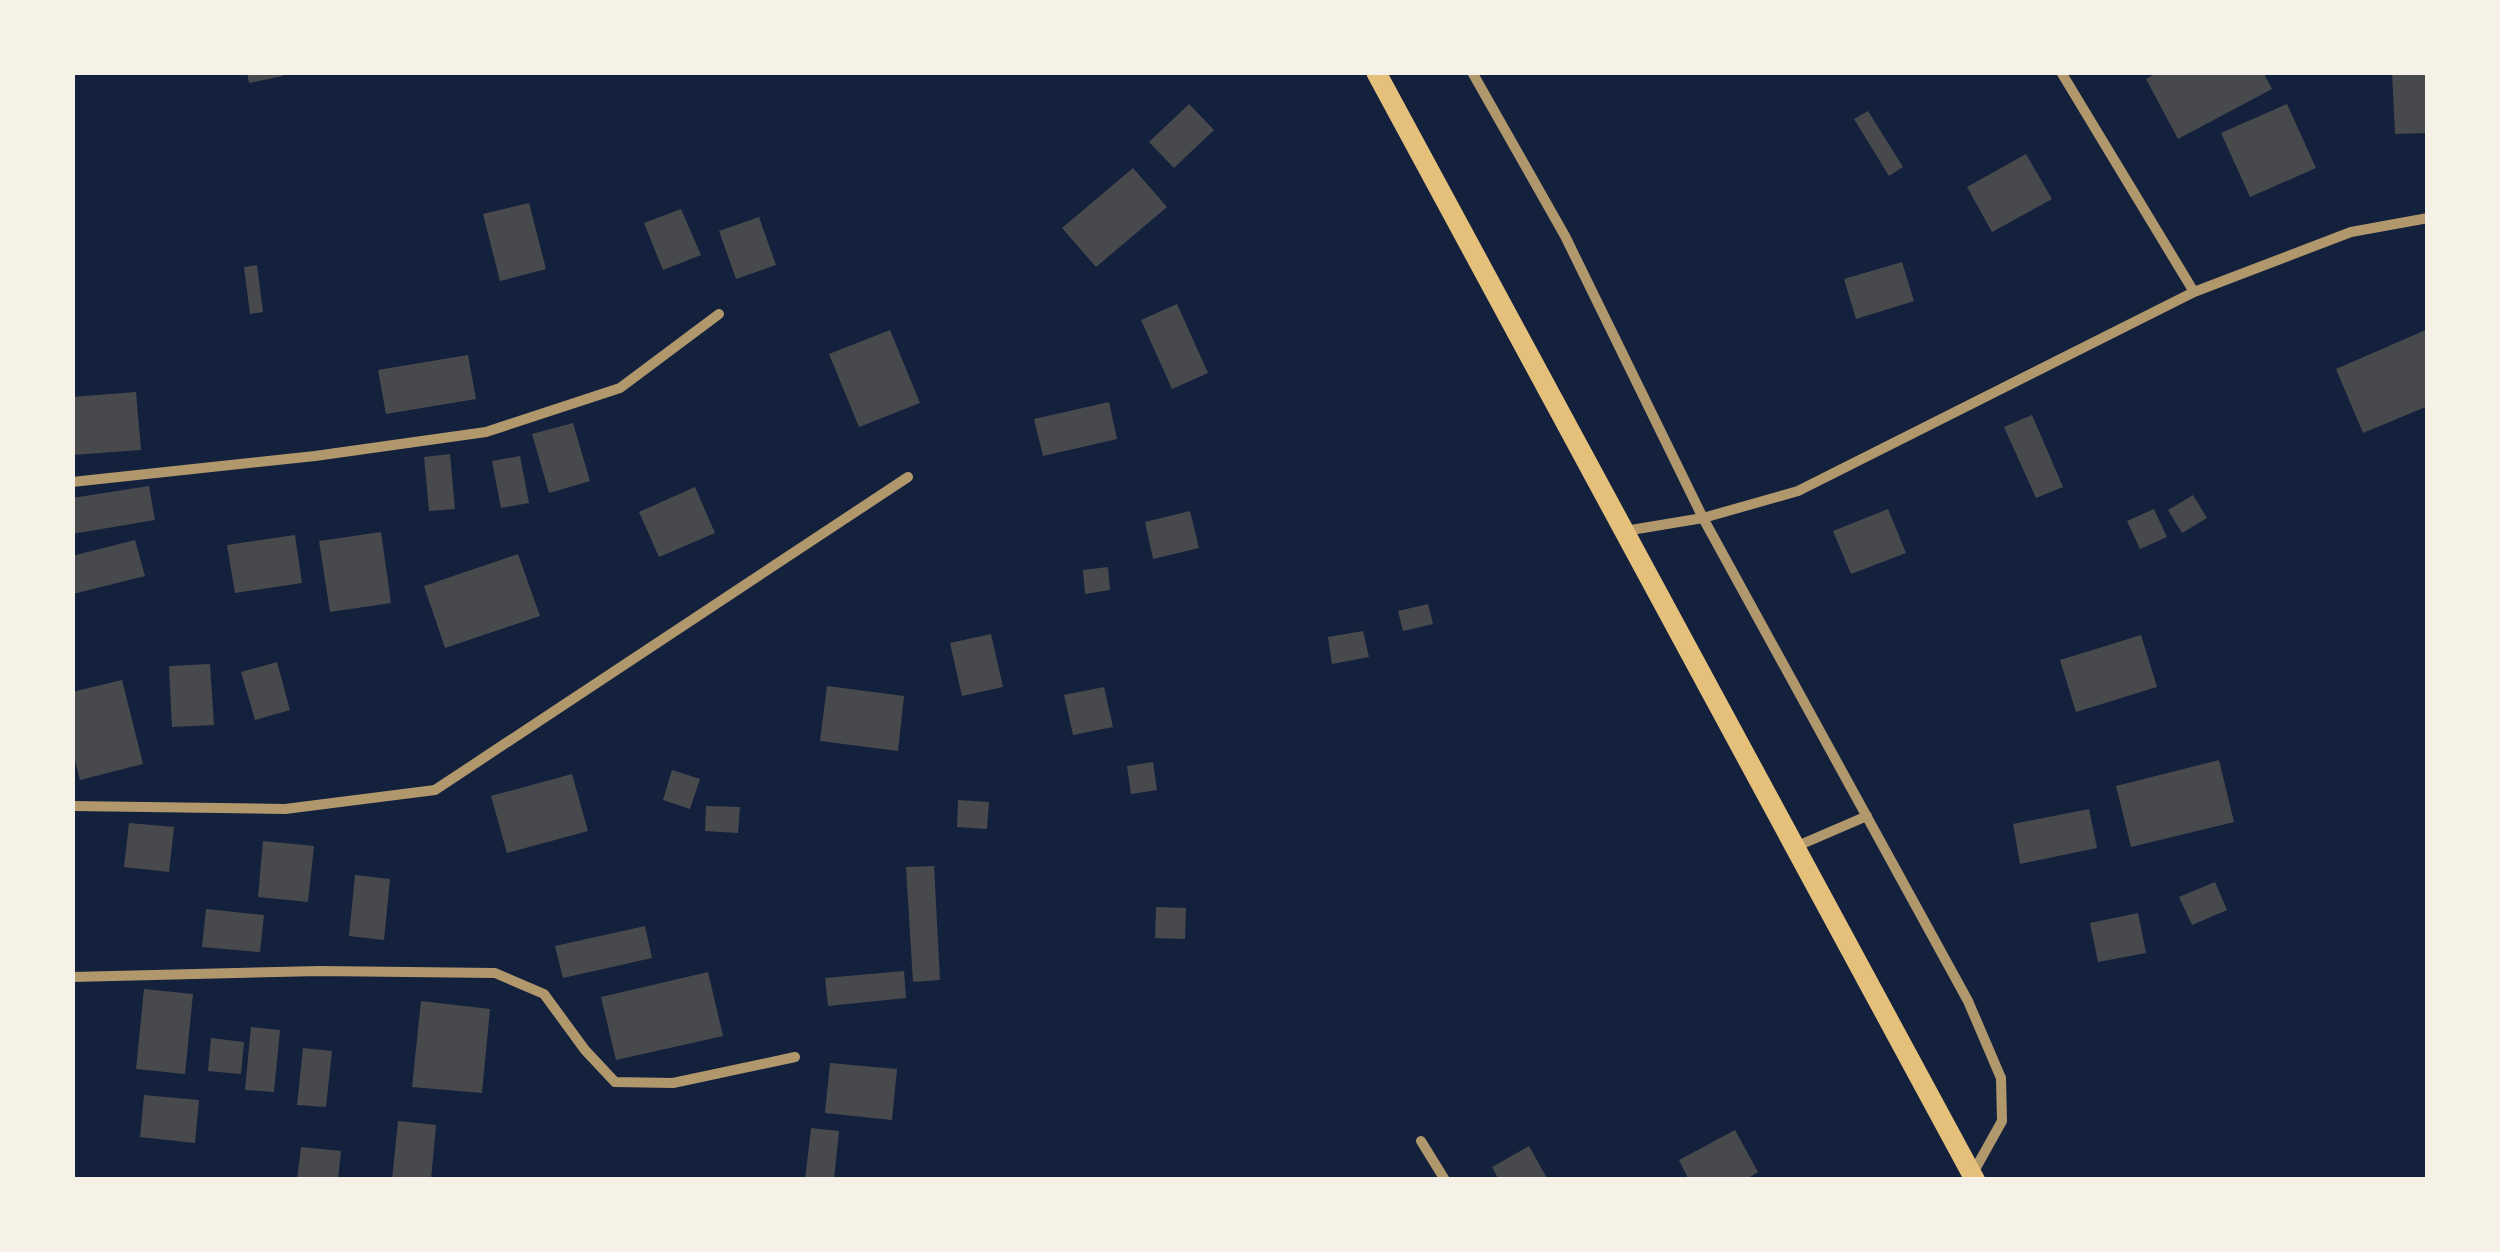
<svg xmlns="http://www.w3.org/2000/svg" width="2500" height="1252" viewBox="0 0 2500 1252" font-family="'Nunito Sans',sans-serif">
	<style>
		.building { fill: #48494c }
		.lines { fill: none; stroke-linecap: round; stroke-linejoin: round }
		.minor { stroke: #b1986c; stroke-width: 10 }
		.secondary { stroke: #e5c07b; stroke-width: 20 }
	</style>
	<rect width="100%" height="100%" fill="#14213d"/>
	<path class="building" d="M247 72H283V76L249 83Z
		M2158 72H2263L2272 89 2178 139 2146 79Z
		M2392 72H2428V133L2395 134Z
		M1189 104 1214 130 1174 168 1149 142Z
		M2287 104 2316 168 2250 197 2221 133Z
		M1868 111 1903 167 1889 176 1854 119Z
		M2026 154 2052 199 1992 232 1967 187Z
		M1133 168 1167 207 1096 267 1062 228Z
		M529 203 546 269 500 281 483 214Z
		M681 209 701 255 663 270 644 223Z
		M759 217 776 265 736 279 719 231Z
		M1902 262 1914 301 1856 319 1844 279Z
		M257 265 263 312 250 314 244 267Z
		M1177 304 1208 373 1172 389 1141 320Z
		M2428 329V406L2363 433 2336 369Z
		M890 330 920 403 859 427 829 354Z
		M468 355 476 399 386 414 378 370Z
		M136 392 141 450 72 455V397Z
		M1109 402 1117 439 1043 456 1034 419Z
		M2032 415 2063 487 2036 498 2004 427Z
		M573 423 590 481 549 493 532 434Z
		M450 454 455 509 429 511 424 457Z
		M520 456 529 503 501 508 492 461Z
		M149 486 155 520 72 534V498Z
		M695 487 715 533 659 557 639 512Z
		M2193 495 2207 518 2182 533 2168 510Z
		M1888 509 1906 553 1851 574 1833 531Z
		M2154 509 2167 537 2140 549 2127 521Z
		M1190 511 1199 548 1153 559 1145 522Z
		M381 532 391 603 330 612 319 541Z
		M295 535 302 583 235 593 227 545Z
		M135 540 145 576 73 594 72 556Z
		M518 554 540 616 445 648 424 586Z
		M1108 567 1110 590 1085 594 1083 570Z
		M1428 604 1433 624 1403 631 1398 611Z
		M1363 631 1369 657 1332 664 1328 637Z
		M991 634 1003 687 962 696 950 643Z
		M2141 635 2157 687 2076 712 2060 660Z
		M277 662 290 710 255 720 241 672Z
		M210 664 214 725 172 727 169 666Z
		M122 680 143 764 80 780 72 749V692Z
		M827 686 904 696 898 751 820 741Z
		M1104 687 1113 727 1073 735 1064 695Z
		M2219 760 2234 822 2131 847 2116 786Z
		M1153 762 1157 790 1131 794 1127 766Z
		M672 770 700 779 690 809 663 800Z
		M572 774 588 831 507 853 491 796Z
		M958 800 989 802 987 829 957 827Z
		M706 806 740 807 738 833 705 831Z
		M2089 809 2097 848 2020 864 2013 824Z
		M129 823 174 827 169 872 124 867Z
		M263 841 314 846 308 902 258 897Z
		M934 866 940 980 913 982 906 867Z
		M355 875 390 879 384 940 349 936Z
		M2215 882 2227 910 2192 925 2179 897Z
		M1156 907 1186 908 1185 939 1155 938Z
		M206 909 264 915 260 952 202 947Z
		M2138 913 2146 953 2098 962 2090 923Z
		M645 926 652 958 563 978 555 946Z
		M904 971 906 998 828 1006 825 978Z
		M708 972 723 1036 616 1060 601 997Z
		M144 989 193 994 185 1074 136 1069Z
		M421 1001 490 1009 482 1093 412 1087Z
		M251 1027 280 1030 274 1092 245 1090Z
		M211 1038 244 1042 241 1074 208 1071Z
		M303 1048 332 1051 326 1107 297 1105Z
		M830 1063 897 1069 892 1120 825 1113Z
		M144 1095 199 1100 195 1143 140 1137Z
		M398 1121 436 1125 431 1180H392Z
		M811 1128 839 1131 834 1180H805Z
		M1735 1130 1758 1172 1745 1180H1689L1679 1160Z
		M1529 1146 1548 1180H1499L1492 1167Z
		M301 1147 341 1151 338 1180H297Z"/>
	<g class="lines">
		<path class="minor" d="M1472 72 1565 236 1703 518 1968 1001 2001 1078 2002 1121 1973 1173
			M2061 72 2194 292
			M72 482 315 456 486 432 620 388 719 314
			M1625 531 1703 518 1798 491 2194 292 2351 232 2428 218
			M72 806 285 809 435 790 908 477
			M1795 847 1867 816
			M72 977 320 971 495 973 544 994 585 1050 615 1082 673 1083 795 1057
			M1421 1141 1445 1180"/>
		<path class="secondary" d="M1376 72 1975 1180"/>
	</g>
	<rect width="2500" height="1252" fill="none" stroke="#f6f1e7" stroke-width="150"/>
</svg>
